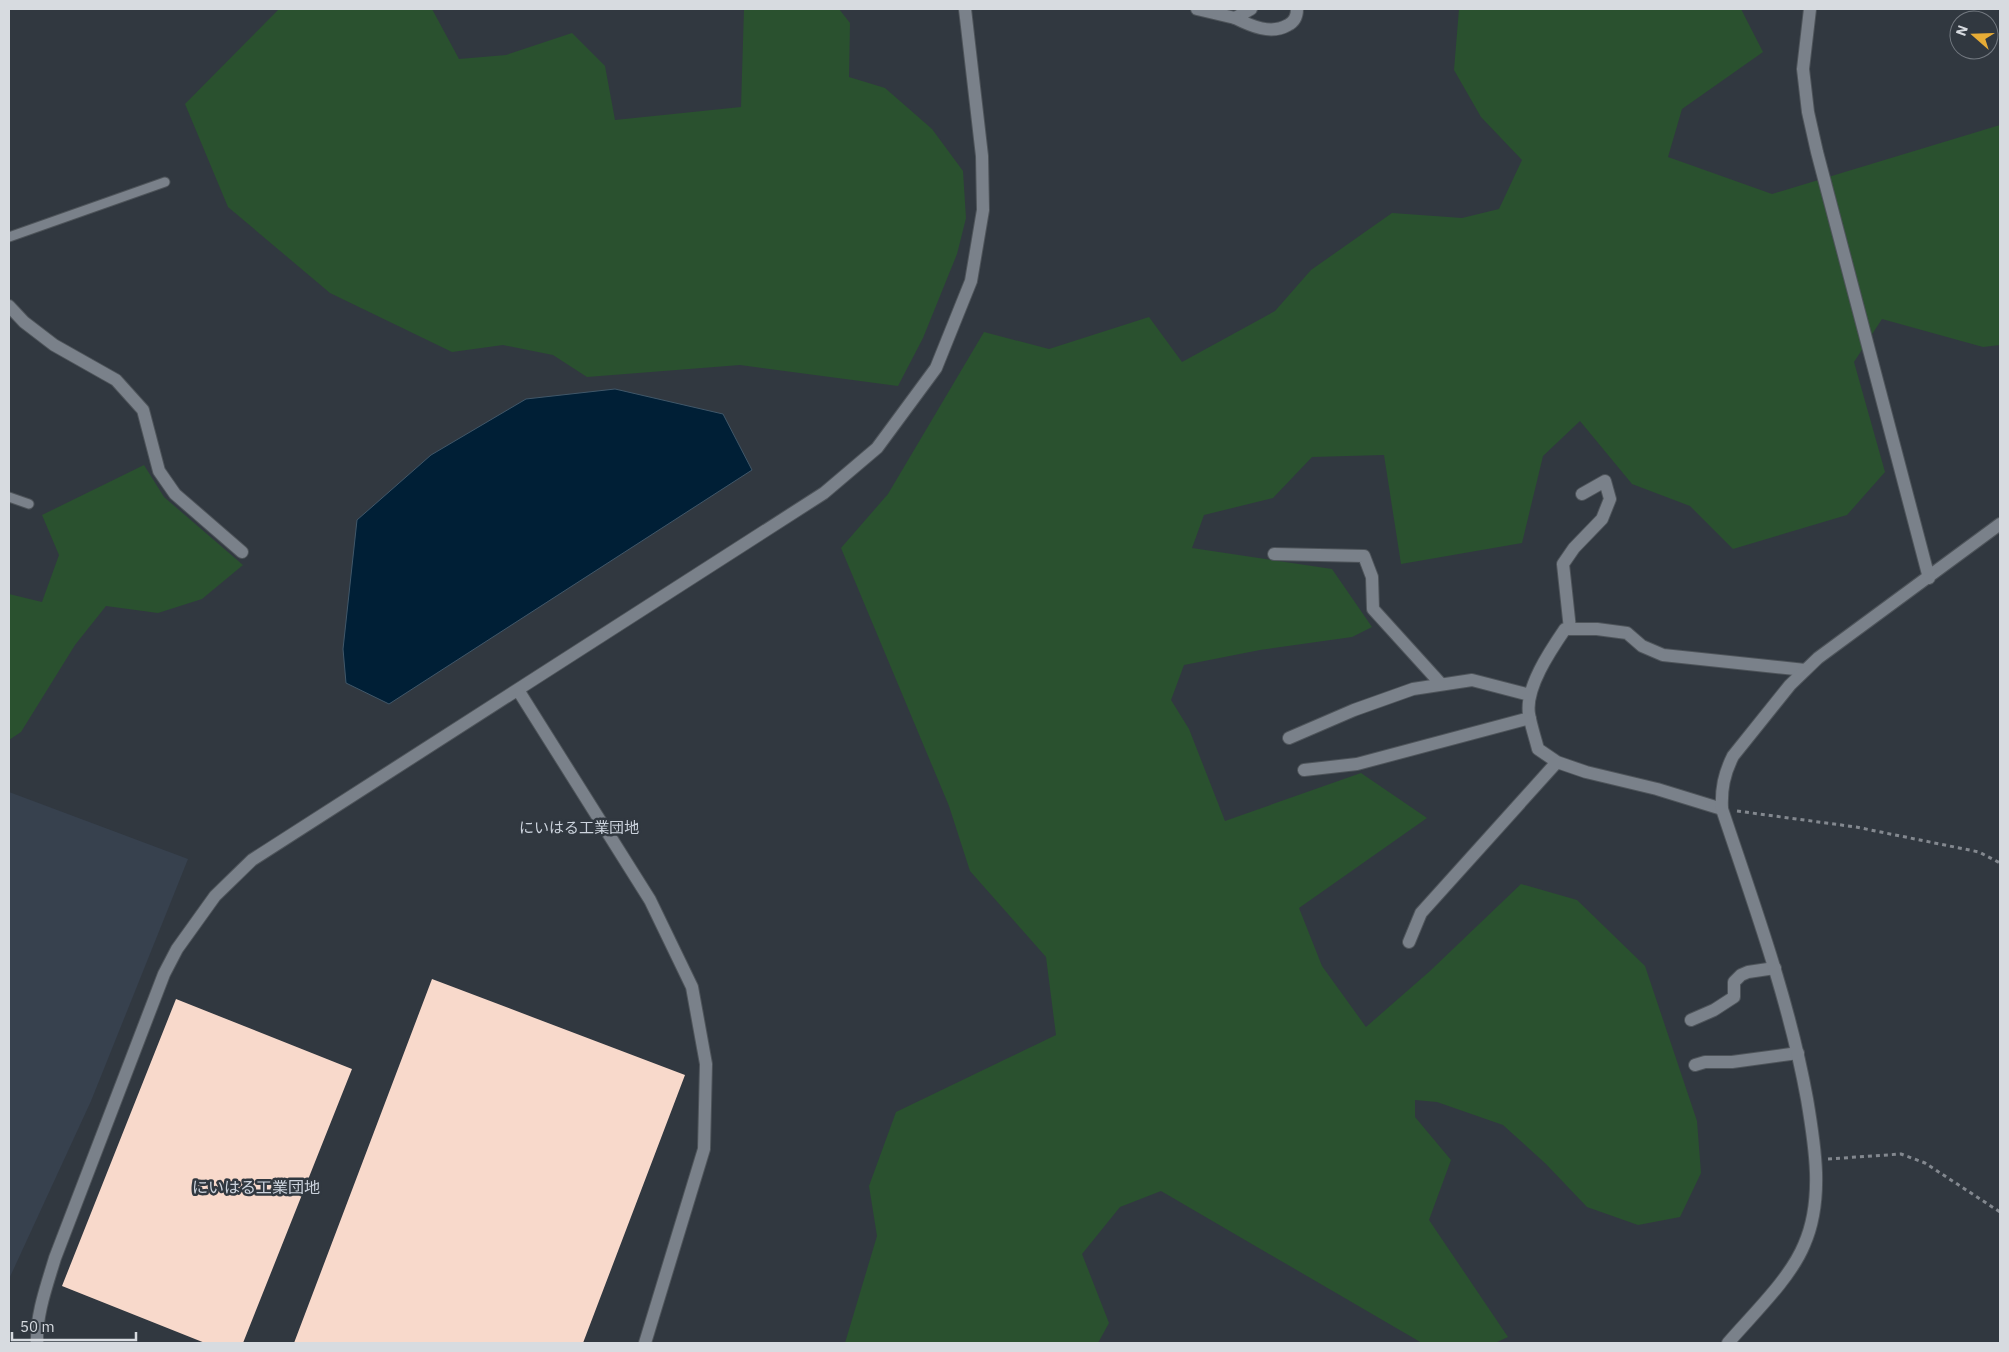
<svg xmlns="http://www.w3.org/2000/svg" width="2009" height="1352" viewBox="0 0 2009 1352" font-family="'IBM Plex Sans','Noto Sans JP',sans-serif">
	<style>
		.built { fill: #37414e }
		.green { fill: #2a512f }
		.water { fill: #001f36; stroke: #405769 }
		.building { fill: #f8d9cb }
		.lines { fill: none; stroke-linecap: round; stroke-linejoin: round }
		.service-casing { stroke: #4e545a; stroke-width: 11 }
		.minor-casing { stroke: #4e545a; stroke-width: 14 }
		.tertiary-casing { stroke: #4e545a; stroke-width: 14 }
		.path { stroke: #83888f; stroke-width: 3; stroke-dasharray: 4 4; stroke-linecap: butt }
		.service { stroke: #7a818a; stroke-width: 9 }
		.minor { stroke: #7a818a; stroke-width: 12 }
		.tertiary { stroke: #7a818a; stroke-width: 12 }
		.labels { text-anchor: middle; stroke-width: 5; stroke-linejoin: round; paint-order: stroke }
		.neighbourhood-label { font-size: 15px; fill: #ccd3dd; stroke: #313840 }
		.quarter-label { font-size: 16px; fill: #ccd3dd; stroke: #313840 }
	</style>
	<rect width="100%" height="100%" fill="#313840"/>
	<path class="built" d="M9 792 188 859 91 1101 9 1279Z"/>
	<path class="green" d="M279 9H432L459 59 506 55 572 33 605 66 615 120 741 107 744 9H839L850 23 849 77 885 88 932 129 963 171 966 218 957 254 923 338 898 386 740 365 587 377 553 355 503 345 452 352 330 293 228 207 185 104Z
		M1459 9H1741L1763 52 1682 109 1668 157 1772 194 2000 125V345L1983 347 1882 319 1854 362 1885 472 1847 515 1733 549 1690 506 1632 484 1580 421 1543 456 1522 543 1401 564 1384 455 1312 457 1273 498 1204 515 1192 548 1332 569 1372 627 1352 637 1260 650 1184 665 1171 700 1189 729 1225 821 1361 773 1427 818 1299 908 1322 966 1366 1027 1430 971 1521 884 1577 900 1645 966 1697 1121 1701 1173 1680 1217 1638 1225 1587 1207 1546 1164 1503 1125 1437 1102 1415 1100V1117L1451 1160 1429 1220 1508 1337 1495 1343H1422L1161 1191 1120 1207 1082 1254 1109 1323 1098 1343H845L877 1236 869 1186 896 1112 1056 1035 1046 957 970 871 949 806 841 548 888 494 984 332 1049 349 1149 317 1182 362 1275 311 1311 270 1392 213 1462 218 1499 209 1522 160 1481 117 1454 70Z
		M144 465 164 497 243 565 202 599 158 613 106 606 75 645 21 732 9 740V594L42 602 59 555 42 515Z"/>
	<path class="water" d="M615 389 723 414 752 470 389 704 346 683 343 649 357 520 431 455 526 399Z"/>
	<path class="building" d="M432 979 685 1075 583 1343H294Z
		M176 999 352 1069 243 1343H205L62 1286Z"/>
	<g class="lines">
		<g class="service-casing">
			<path id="service" d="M9 237 165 182
				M9 497 29 504"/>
		</g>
		<g class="minor-casing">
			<path id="minor" d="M1235 18C1251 26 1271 35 1288 25 1294 22 1297 16 1297 9
				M1235 18 1251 9
				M9 306 24 322 54 345 116 380 143 410 159 471 175 494 242 552
				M1274 554 1364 556 1372 577 1373 609 1441 684
				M1570 629 1563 564 1574 548 1602 519 1610 499 1605 481 1582 494
				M1289 738 1354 710 1413 689 1472 680 1530 695
				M1304 770 1357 764 1530 718
				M1722 809 1657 789 1586 772 1557 762 1538 749C1535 737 1531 726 1529 714 1525 688 1550 651 1565 629H1597L1627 633 1642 646 1663 655 1805 670
				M1409 942 1421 913 1557 762
				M1691 1020 1714 1010 1734 997V982L1741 975 1748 972 1775 968
				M1695 1065 1705 1062H1732L1798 1053"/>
		</g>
		<g class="tertiary-casing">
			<path id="tertiary" d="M1197 9 1235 18
				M1810 9 1803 69 1808 112 1817 152 1929 578
				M518 690 650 900 692 987 706 1064 704 1149 645 1343
				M37 1343C36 1314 47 1285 55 1258L164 974 177 949 215 896 252 860 824 493 877 448 936 368 971 281 983 210 982 156 965 9
				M1728 1343C1752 1315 1790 1279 1804 1245 1824 1200 1815 1146 1807 1099 1789 1000 1754 905 1722 809 1721 789 1724 774 1733 756L1790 685 1818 658 2000 524"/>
		</g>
		<path class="path" d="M1737 811 1856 827 1979 852 2000 863
			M1828 1159 1901 1154 1925 1163 2000 1212"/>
		<use href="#service" class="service"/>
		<use href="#minor" class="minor"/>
		<use href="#tertiary" class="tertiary"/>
	</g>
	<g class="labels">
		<g class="neighbourhood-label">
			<text x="579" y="833">にいはる工業団地</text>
		</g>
		<g class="quarter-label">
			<text x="256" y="1193">にいはる工業団地</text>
		</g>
	</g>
	<rect width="2009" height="1352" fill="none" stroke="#d7dbe0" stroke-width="20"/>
	<g transform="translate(1974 35) rotate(290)"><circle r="24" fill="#313840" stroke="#737980"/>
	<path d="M0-4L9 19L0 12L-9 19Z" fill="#e7ac36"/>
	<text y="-8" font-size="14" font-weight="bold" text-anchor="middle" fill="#d7dbe0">N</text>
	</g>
	<path d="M12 1332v8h124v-8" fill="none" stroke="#d7dbe0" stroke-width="2.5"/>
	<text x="20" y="1332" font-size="15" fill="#d7dbe0" stroke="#313840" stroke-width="4" paint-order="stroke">50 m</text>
</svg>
